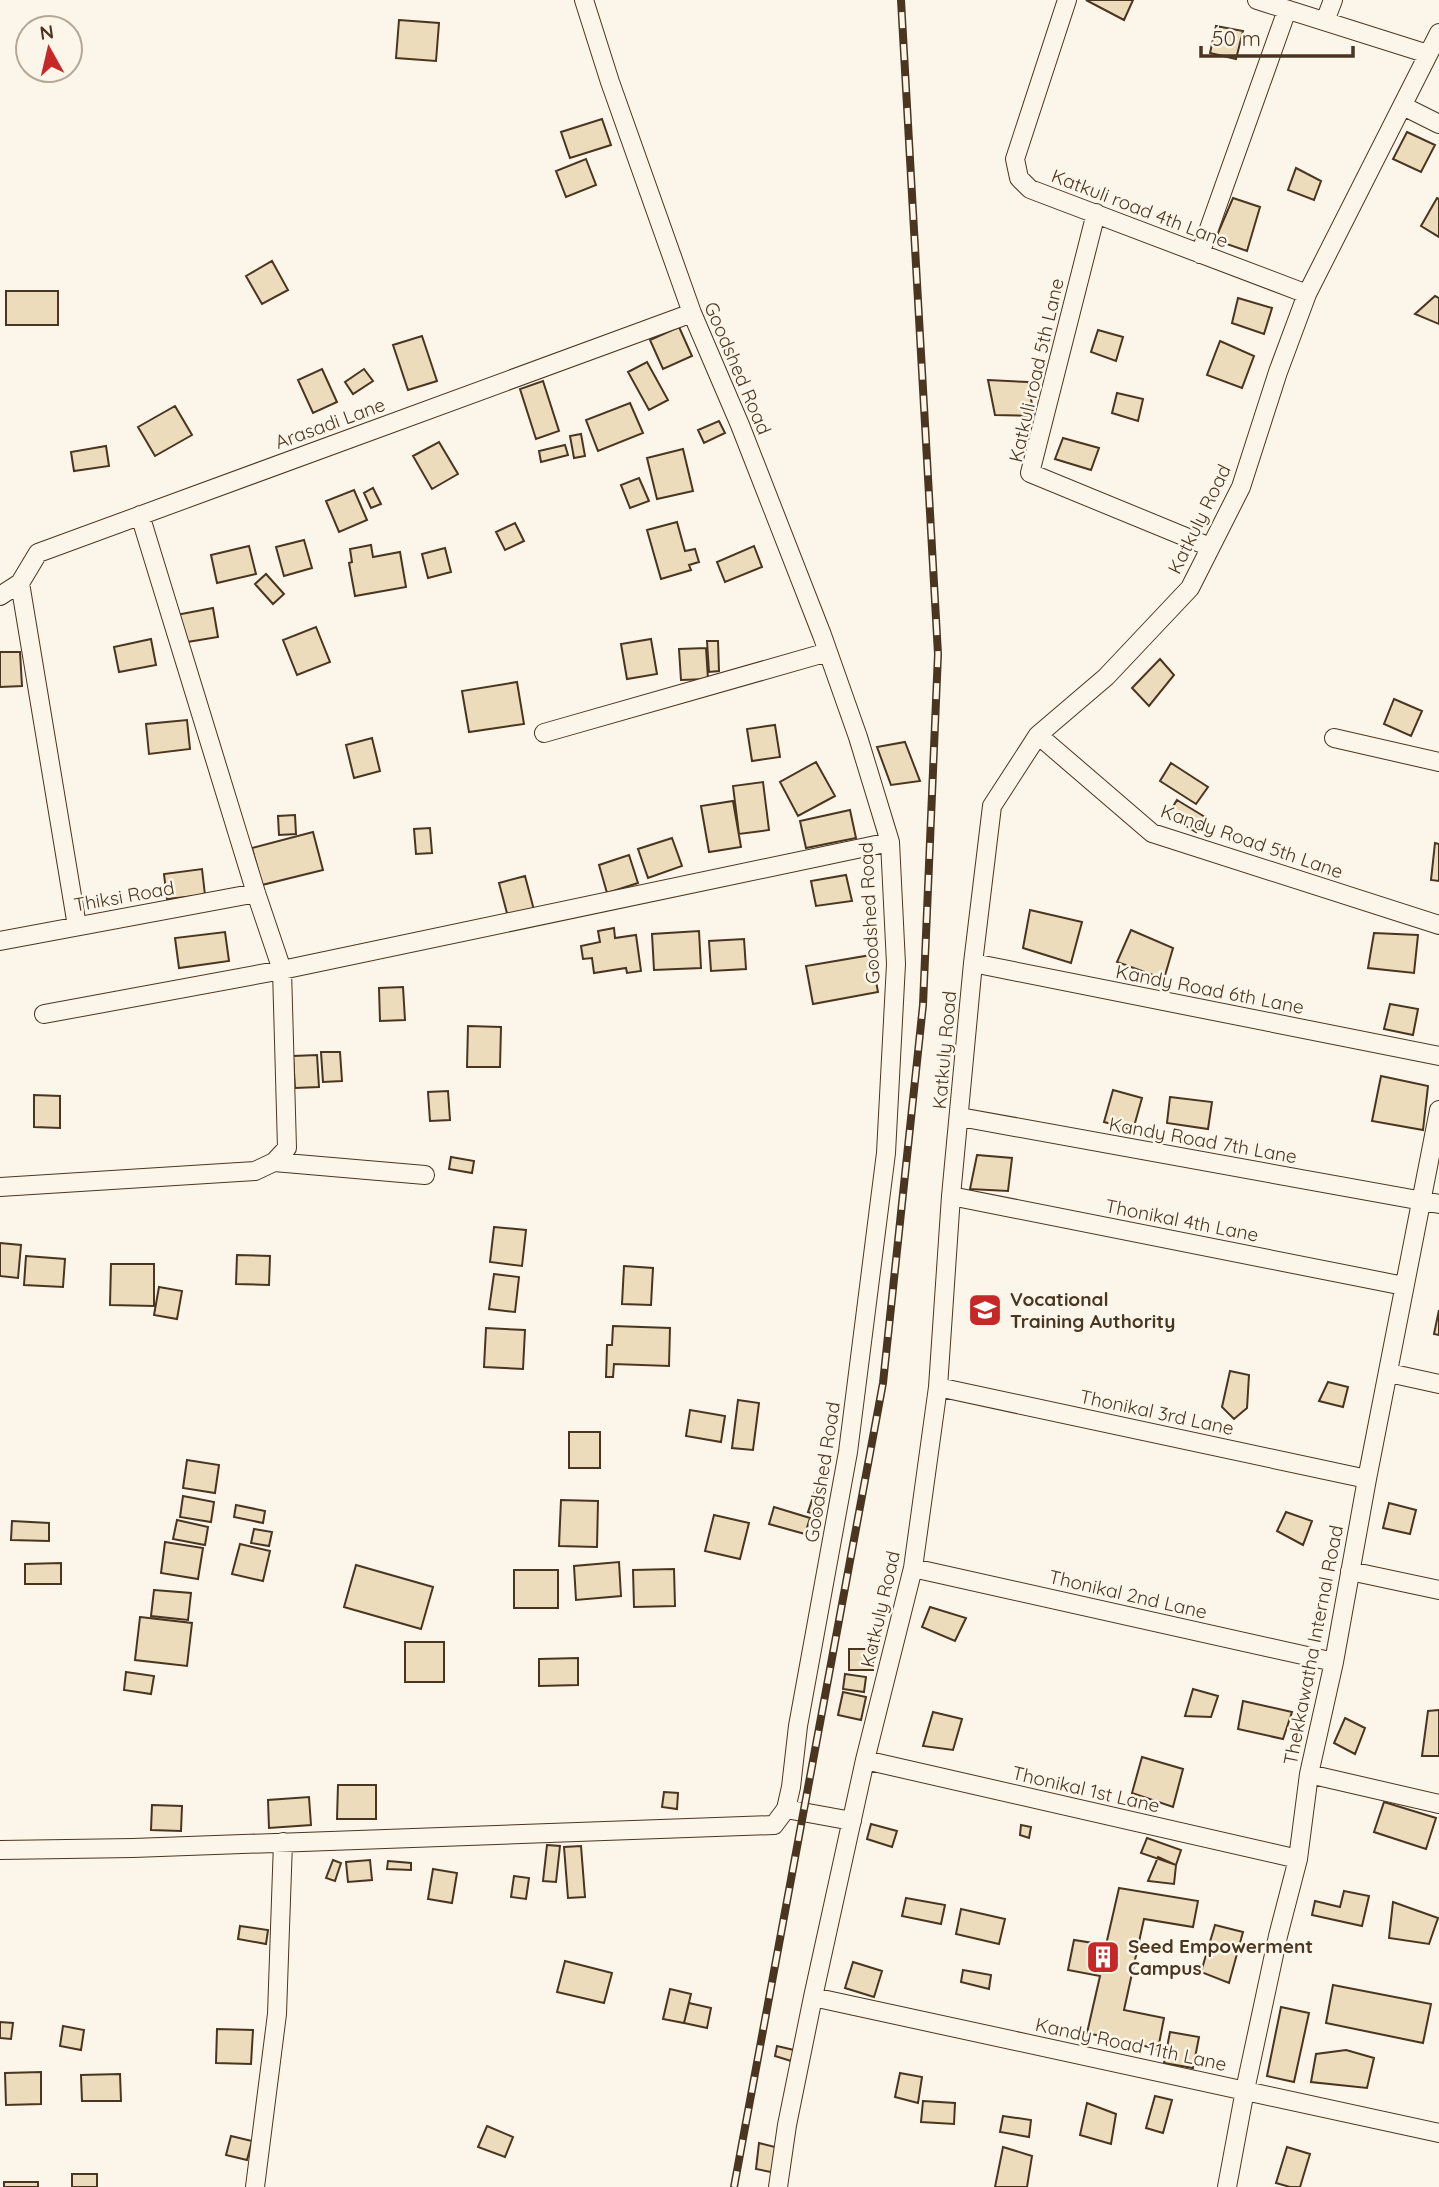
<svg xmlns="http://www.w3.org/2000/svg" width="1439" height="2187" viewBox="0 0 1439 2187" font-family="Quicksand,sans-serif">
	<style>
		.building { fill: #ecdcbc; stroke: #4a3520; stroke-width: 2 }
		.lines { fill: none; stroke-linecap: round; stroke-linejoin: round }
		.street-casing { stroke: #4a3520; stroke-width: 20 }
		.street { stroke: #fbf6e9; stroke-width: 18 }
		.rail-casing { stroke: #4a3520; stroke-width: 8 }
		.rail { stroke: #fbf6e9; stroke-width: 5; stroke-dasharray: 16; stroke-linecap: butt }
		.labels { text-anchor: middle; stroke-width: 5; stroke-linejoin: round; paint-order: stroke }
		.street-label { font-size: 19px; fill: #4a3520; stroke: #fbf6e9 }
		.poi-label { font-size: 19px; font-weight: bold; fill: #4a3520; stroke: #fbf6e9; text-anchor: start }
	</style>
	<rect width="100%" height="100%" fill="#fbf6e9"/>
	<path class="building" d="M1086 0H1133L1124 20Z
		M399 20 439 23 436 61 396 58Z
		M1216 26 1243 31 1236 59 1210 53Z
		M602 119 611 145 570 158 561 132Z
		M1407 132 1435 145 1421 172 1393 159Z
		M586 159 596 185 566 197 556 171Z
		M1296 168 1321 181 1314 200 1288 190Z
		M1233 198 1260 207 1247 251 1215 240Z
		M1437 198 1439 199V237L1421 226Z
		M272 261 288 290 262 304 246 276Z
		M6 291H58V325H6Z
		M1435 296 1439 298V324L1415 314Z
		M1238 298 1272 308 1264 334 1232 323Z
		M679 327 692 356 663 369 650 340Z
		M1098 330 1123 337 1116 361 1091 352Z
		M422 336 437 381 408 390 393 345Z
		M1220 341 1254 356 1242 388 1207 375Z
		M647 362 668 400 649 410 628 372Z
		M322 369 337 402 313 413 298 380Z
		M364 369 373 381 353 394 345 382Z
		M988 380 1028 382 1034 416 995 415Z
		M543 381 559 431 536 439 520 389Z
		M1117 393 1143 399 1138 421 1112 413Z
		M630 403 643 433 598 451 586 420Z
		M175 406 192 435 155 456 138 427Z
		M719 421 725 433 704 443 698 430Z
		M581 434 585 456 574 458 570 436Z
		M1063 438 1099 448 1091 470 1055 459Z
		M439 442 458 474 432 489 413 456Z
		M565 445 568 455 541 462 539 451Z
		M106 446 109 466 74 471 71 452Z
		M683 449 693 491 657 499 647 458Z
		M639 478 649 501 630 508 621 485Z
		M373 488 381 504 371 508 364 493Z
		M354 490 367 520 339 532 326 501Z
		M677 522 685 551 695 549 699 562 689 565 691 570 661 579 647 530Z
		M515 523 524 541 505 550 496 532Z
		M304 540 312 568 284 576 276 547Z
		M371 545 373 557 400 552 406 587 355 596 349 563 352 562 350 549Z
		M249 546 256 574 217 583 211 555Z
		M754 546 762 567 725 582 717 562Z
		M445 548 451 572 428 578 422 554Z
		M266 574 284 594 273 604 255 584Z
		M213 608 218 637 181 643 176 615Z
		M316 627 330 662 297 675 283 640Z
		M151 639 156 665 119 672 114 647Z
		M651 639 657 674 627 679 621 644Z
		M707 641H718L719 671 709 672Z
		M706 648 708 679 681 680 679 649Z
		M0 652H20L22 686 0 687Z
		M1160 659 1174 675 1149 706 1132 688Z
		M517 682 524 724 469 732 462 691Z
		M1394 699 1422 711 1411 736 1384 724Z
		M187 720 190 749 149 754 146 724Z
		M775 725 780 757 752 761 747 729Z
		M372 738 380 771 354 778 346 745Z
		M905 742 920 781 891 785 877 747Z
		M816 762 835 796 798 816 780 782Z
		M1171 763 1208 787 1196 804 1160 781Z
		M763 782 769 830 739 834 733 786Z
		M1177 800 1205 817 1196 832 1168 815Z
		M733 801 741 847 709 852 701 806Z
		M850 810 856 838 806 848 800 821Z
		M295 815 296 834 279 835 278 816Z
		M430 828 432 853 416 854 414 829Z
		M313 832 323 870 262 885 252 848Z
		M672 838 682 866 648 878 638 849Z
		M1435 843 1439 844V881L1431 880Z
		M629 855 638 883 607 893 599 865Z
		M202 869 205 895 167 899 164 874Z
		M846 875 852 901 816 906 811 881Z
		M525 876 534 910 508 917 499 883Z
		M1030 910 1082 922 1071 963 1023 948Z
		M614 928 615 938 636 935 641 971 627 973 626 968 594 973 592 958 583 959 581 946 600 942 598 931Z
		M1131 930 1173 948 1164 979 1117 962Z
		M699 931 701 968 654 970 652 934Z
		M225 932 229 961 179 968 175 938Z
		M1374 933 1418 935 1414 973 1368 968Z
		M744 939 746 969 711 971 709 941Z
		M871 955 878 992 813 1004 806 966Z
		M403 987 405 1020 380 1021 379 988Z
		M1390 1004 1418 1009 1413 1035 1384 1029Z
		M468 1026 501 1027 500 1067H467Z
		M321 1052H340L342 1081 323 1082Z
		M317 1055 319 1087 295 1088 293 1056Z
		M1381 1076 1428 1086 1423 1130 1372 1121Z
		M1113 1090 1142 1098 1133 1130 1104 1122Z
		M448 1091 450 1120 430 1121 428 1092Z
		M34 1095 60 1096V1128L34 1127Z
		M1170 1097 1212 1102 1208 1129 1167 1123Z
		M977 1155 1012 1158 1008 1191 970 1189Z
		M451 1157 474 1161 472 1173 449 1169Z
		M494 1227 526 1230 522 1266 490 1262Z
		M0 1243 21 1245 18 1278 0 1276Z
		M237 1255 270 1256 269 1285 236 1284Z
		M26 1256 65 1259 63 1287 24 1285Z
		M111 1264H154V1306L110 1305Z
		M624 1266 653 1268 651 1305 622 1304Z
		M494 1274 519 1277 515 1312 489 1309Z
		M159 1287 182 1291 177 1319 154 1315Z
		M1439 1310V1335L1434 1334Z
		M613 1326 670 1328 669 1366 614 1364 613 1377H606L607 1345H612Z
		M486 1328 525 1330 523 1369 484 1367Z
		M1230 1371 1249 1375 1247 1408 1234 1419 1222 1407Z
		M1328 1382 1348 1387 1343 1407 1319 1401Z
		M738 1400 759 1403 753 1450 732 1448Z
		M690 1410 725 1416 721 1442 686 1436Z
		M569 1432H600V1468H569Z
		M187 1460 219 1465 215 1493 183 1488Z
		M815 1491 825 1494 818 1515 808 1512Z
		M183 1496 214 1502 211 1522 180 1517Z
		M561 1500 598 1501 597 1547 559 1546Z
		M1389 1503 1416 1510 1410 1534 1383 1528Z
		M236 1505 265 1511 263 1523 234 1517Z
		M774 1507 810 1518 805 1534 769 1524Z
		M1286 1512 1312 1521 1303 1545 1277 1531Z
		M714 1515 749 1523 740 1559 705 1551Z
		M177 1520 208 1527 205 1545 173 1539Z
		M12 1521 49 1523V1541L11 1540Z
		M254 1529 272 1532 269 1546 251 1543Z
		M165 1542 203 1548 198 1579 161 1573Z
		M240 1544 270 1551 263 1581 232 1574Z
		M619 1562 621 1596 576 1600 574 1566Z
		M61 1563V1584H25V1564Z
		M356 1565 433 1587 421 1629 344 1607Z
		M674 1569 675 1606 634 1607 633 1570Z
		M514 1570H558V1608H514Z
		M154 1590 191 1593 188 1620 151 1616Z
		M930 1607 966 1618 955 1641 922 1627Z
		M140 1617 192 1623 187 1666 135 1660Z
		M405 1642H444V1682H405Z
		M849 1649H873V1670H849Z
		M578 1658V1685L539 1686V1659Z
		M126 1672 154 1676 151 1694 124 1690Z
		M845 1674 866 1677 864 1692 843 1689Z
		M1193 1689 1218 1696 1211 1717 1185 1716Z
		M843 1692 866 1697 861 1720 838 1715Z
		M1243 1701 1292 1712 1283 1739 1238 1729Z
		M1439 1710V1756H1422L1428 1711Z
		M933 1712 962 1719 953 1750 923 1746Z
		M1345 1718 1365 1728 1355 1754 1334 1743Z
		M1142 1757 1183 1769 1173 1807 1132 1793Z
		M338 1785H376V1819H337Z
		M664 1792 678 1793 677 1809 662 1807Z
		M309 1797 311 1825 269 1828 268 1800Z
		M1384 1802 1436 1818 1426 1849 1374 1832Z
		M152 1805 182 1806 181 1831 151 1830Z
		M871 1824 897 1831 892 1847 867 1839Z
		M1021 1825 1031 1827 1029 1838 1020 1835Z
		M1147 1838 1181 1850 1176 1865 1141 1853Z
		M547 1845 560 1846 556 1882 543 1881Z
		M581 1846 585 1897 568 1898 564 1847Z
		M1158 1857 1176 1865 1174 1884 1148 1881Z
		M333 1860 341 1863 335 1881 326 1878Z
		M370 1860 372 1880 348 1882 346 1862Z
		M388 1861 411 1863V1870L387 1869Z
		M433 1869 457 1873 452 1903 428 1899Z
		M514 1876 529 1878 526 1899 511 1897Z
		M1119 1888 1198 1901 1193 1927 1144 1919 1124 2010 1164 2018 1158 2049 1087 2033 1100 1976 1068 1970 1074 1940 1106 1945Z
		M1344 1891 1369 1896 1362 1926 1312 1915 1315 1901 1340 1907Z
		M906 1898 945 1905 941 1924 902 1916Z
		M1393 1902 1438 1918 1429 1944 1389 1938Z
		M961 1909 1005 1919 999 1944 956 1934Z
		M1215 1925 1243 1932 1229 1983 1201 1972Z
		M240 1926 268 1930 266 1944 238 1939Z
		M565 1961 612 1973 604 2003 557 1992Z
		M853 1962 882 1971 874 1997 845 1988Z
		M963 1970 991 1975 989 1989 961 1982Z
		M1333 1985 1431 2004 1423 2043 1326 2023Z
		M670 1989 691 1994 684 2023 663 2019Z
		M689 2003 711 2008 707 2028 684 2023Z
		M1281 2007 1309 2013 1294 2082 1267 2076Z
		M0 2022 13 2023 11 2039 0 2038Z
		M63 2026 84 2030 81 2050 60 2046Z
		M217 2029 253 2030 251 2064 216 2063Z
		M1170 2032 1199 2037 1193 2068 1164 2063Z
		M777 2046 794 2050 791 2061 775 2056Z
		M1346 2050 1374 2058 1367 2088 1311 2082 1316 2054Z
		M41 2072V2104L6 2105 5 2073Z
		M900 2073 922 2077 918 2103 895 2097Z
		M120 2074 121 2101H82L81 2075Z
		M1155 2096 1172 2100 1163 2133 1146 2128Z
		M923 2101 955 2103 954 2124 921 2122Z
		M1087 2103 1116 2114 1111 2144 1080 2135Z
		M1003 2116 1031 2120 1029 2137 1000 2132Z
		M487 2126 513 2137 505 2157 478 2147Z
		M231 2136 252 2141 247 2160 226 2155Z
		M759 2143 775 2147 776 2173 756 2169Z
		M1003 2147 1032 2156 1027 2187H995Z
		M1287 2147 1310 2154 1300 2187H1290L1276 2183Z
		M72 2174H97V2187H72Z
		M4 2182H38V2187H4Z"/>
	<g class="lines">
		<g class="street-casing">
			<path id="street" d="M1067 0 1015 159 1019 178 1030 189 1307 294
				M1257 0 1428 54
				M1325 21 1333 0
				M1403 106 1439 124
				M1096 213 1030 473 1210 547
				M1200 254 1287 10
				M20 583 77 926
				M0 596 20 583 38 553 692 313
				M544 733 828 652
				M1038 735 1152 833 1439 925
				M1334 738 1439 762
				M0 941 256 893
				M973 963 1439 1056
				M44 1014 282 970 890 842
				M960 1117 1439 1204
				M274 1162 425 1175
				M0 1187 255 1171 274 1162 287 1148 282 970 256 893 140 515
				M951 1196 1404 1286
				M1389 1373 1439 1384
				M938 1387 1367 1479
				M913 1568 1334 1662
				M1350 1571 1439 1590
				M865 1760 1298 1859
				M1309 1774 1439 1804
				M786 1809 852 1821
				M0 1850 133 1848 774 1825 786 1809 791 1787 798 1726 848 1452 886 1153 896 964 890 842 858 737 822 635 740 425 692 313 610 82 584 0
				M813 1997 1439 2133
				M255 2187 277 2014 283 1842
				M778 2187 787 2125 813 1997 865 1760 913 1568 938 1387 951 1196 973 963 992 806 1038 735 1106 677 1190 588 1241 487 1278 372 1307 294 1439 33
				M1227 2187 1245 2090 1278 1936 1298 1859 1309 1774 1334 1662 1367 1479 1439 1110"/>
		</g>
		<use href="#street" class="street"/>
		<g class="rail-casing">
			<path id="rail" d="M734 2187 883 1383 923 1005 938 654 901 0"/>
		</g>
		<use href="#rail" class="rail"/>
	</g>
	<defs>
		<g id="university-square" transform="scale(1.75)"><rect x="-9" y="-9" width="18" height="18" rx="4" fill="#c62828" stroke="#fbf6e9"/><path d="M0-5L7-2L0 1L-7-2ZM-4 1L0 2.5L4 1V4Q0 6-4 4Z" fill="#fff"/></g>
		<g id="building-square" transform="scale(1.75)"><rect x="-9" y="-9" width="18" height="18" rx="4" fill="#c62828" stroke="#fbf6e9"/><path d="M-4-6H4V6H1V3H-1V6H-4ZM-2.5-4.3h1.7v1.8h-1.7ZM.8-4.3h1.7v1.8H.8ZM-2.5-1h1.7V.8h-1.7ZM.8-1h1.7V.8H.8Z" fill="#fff"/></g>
	</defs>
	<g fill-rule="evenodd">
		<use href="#university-square" x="985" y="1310"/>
		<use href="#building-square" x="1103" y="1957"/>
	</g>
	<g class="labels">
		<g class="street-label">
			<text transform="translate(1140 208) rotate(21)" y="7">Katkuli road 4th Lane</text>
			<text transform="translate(738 368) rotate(67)" y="7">Goodshed Road</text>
			<text transform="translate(1036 370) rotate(-77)" y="7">Katkuli road 5th Lane</text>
			<text transform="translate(330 423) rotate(-20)" y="7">Arasadi Lane</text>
			<text transform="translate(1199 519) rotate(-64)" y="7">Katkuly Road</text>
			<text transform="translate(1252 841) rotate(19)" y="7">Kandy Road 5th Lane</text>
			<text transform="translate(124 896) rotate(-10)" y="7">Thiksi Road</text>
			<text transform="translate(869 913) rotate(-93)" y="7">Goodshed Road</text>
			<text transform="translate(1210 989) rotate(11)" y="7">Kandy Road 6th Lane</text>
			<text transform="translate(944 1050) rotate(-85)" y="7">Katkuly Road</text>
			<text transform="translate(1203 1140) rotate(10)" y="7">Kandy Road 7th Lane</text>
			<text transform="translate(1182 1220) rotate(11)" y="7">Thonikal 4th Lane</text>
			<text transform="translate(1157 1412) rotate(12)" y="7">Thonikal 3rd Lane</text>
			<text transform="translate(822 1472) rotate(-81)" y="7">Goodshed Road</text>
			<text transform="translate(1128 1594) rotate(13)" y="7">Thonikal 2nd Lane</text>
			<text transform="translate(880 1609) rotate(-77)" y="7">Katkuly Road</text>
			<text transform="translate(1313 1645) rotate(-79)" y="7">Thekkawatha Internal Road</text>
			<text transform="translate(1086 1789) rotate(13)" y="7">Thonikal 1st Lane</text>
			<text transform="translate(1131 2044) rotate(12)" y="7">Kandy Road 11th Lane</text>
		</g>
		<g class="poi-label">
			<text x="1010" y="1306">Vocational<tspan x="1010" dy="22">Training Authority</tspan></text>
			<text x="1128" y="1953">Seed Empowerment<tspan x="1128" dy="22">Campus</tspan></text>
		</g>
	</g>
	<g transform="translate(49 49) rotate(352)"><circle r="33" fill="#fbf6e9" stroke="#b4a999" stroke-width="2"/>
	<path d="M0-5L12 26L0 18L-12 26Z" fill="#c62828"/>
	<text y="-10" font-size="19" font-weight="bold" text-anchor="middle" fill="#4a3520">N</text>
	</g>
	<path d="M1201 46v10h152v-10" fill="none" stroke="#4a3520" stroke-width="3.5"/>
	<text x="1212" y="46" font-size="21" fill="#4a3520" stroke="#fbf6e9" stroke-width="5" paint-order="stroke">50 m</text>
</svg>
